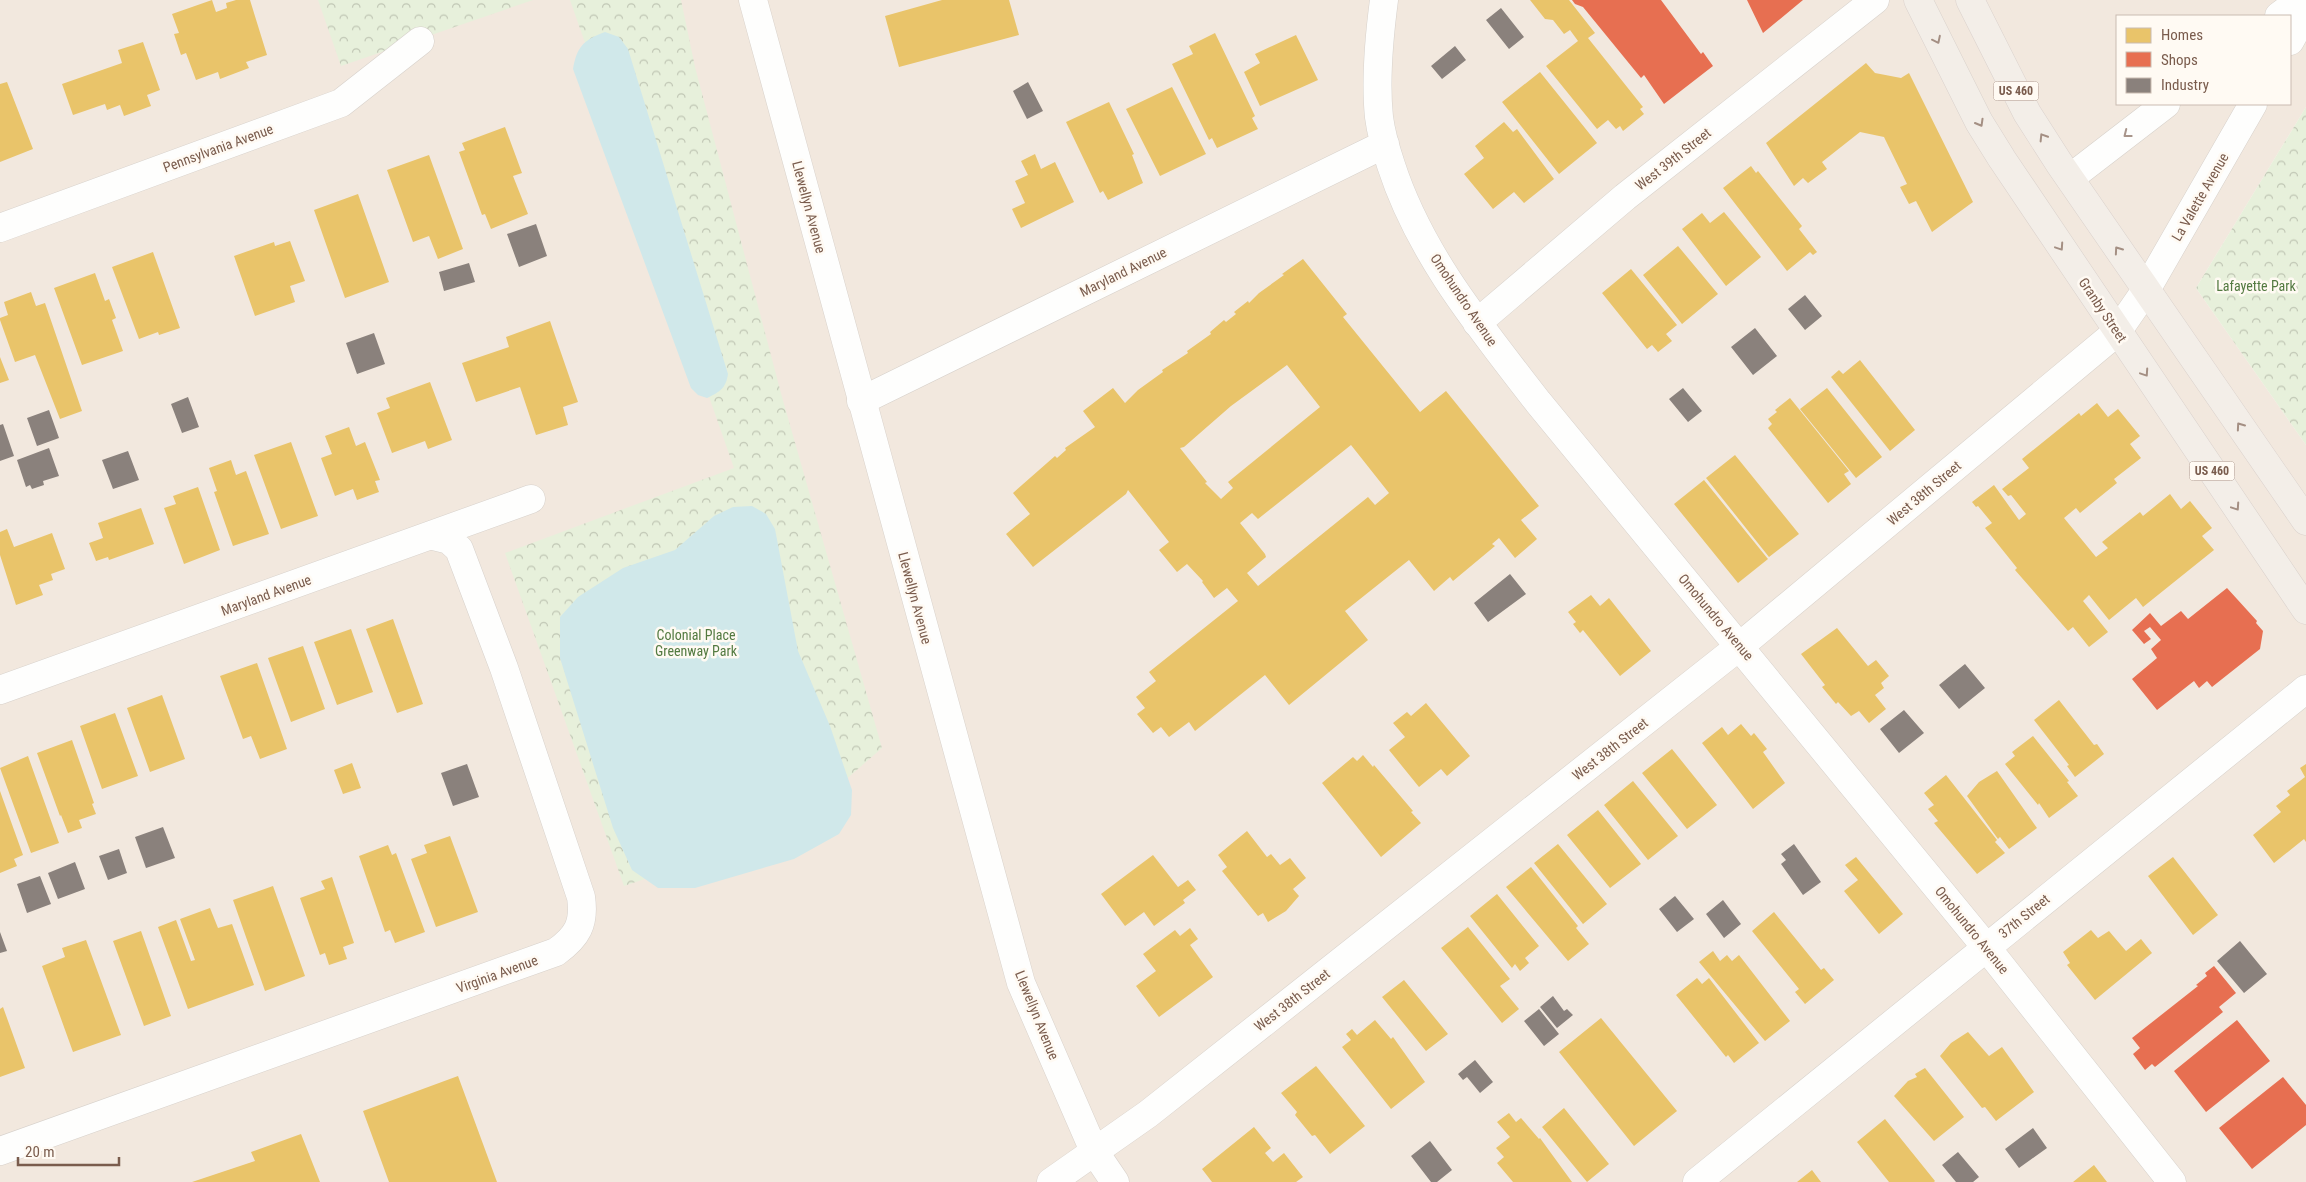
<svg xmlns="http://www.w3.org/2000/svg" width="2306" height="1182" viewBox="0 0 2306 1182" font-family="'Roboto Condensed',sans-serif">
	<style>
		.residential { fill: #f2e8de; fill-rule: evenodd }
		.park { fill: url(#park-crowns) }
		.water { fill: #d0e8ea }
		.homes { fill: #e9c46a; fill-rule: evenodd }
		.shops { fill: #e76f51 }
		.industry { fill: #8a817c }
		.lines { fill: none; stroke-linecap: round; stroke-linejoin: round }
		.street-casing { stroke: #d7d1cb; stroke-width: 29 }
		.secondary-casing { stroke: #d9d2cb; stroke-width: 29 }
		.primary-casing { stroke: #dad1cc; stroke-width: 29 }
		.street { stroke: #fefefd; stroke-width: 28 }
		.secondary { stroke: #fefefd; stroke-width: 28 }
		.primary { stroke: #f3eee8; stroke-width: 28 }
		.oneway { stroke: #a48f83 }
		.oneway2 { stroke: #a8958b }
		.labels { text-anchor: middle; stroke-width: 5; stroke-linejoin: round; paint-order: stroke }
		.shield { fill: #fffaf3; stroke: #a28b7f; stroke-width: 1 }
		.shield-label { font-size: 12px; font-weight: bold; fill: #7a5c4d }
		.street-label { font-size: 14px; fill: #7a5c4d; stroke: #fffaf3 }
		.park-label { font-size: 14px; fill: #537a41; stroke: #fffaf3 }
	</style>
	<defs>
		<pattern id="park-crowns" width="20" height="18" patternUnits="userSpaceOnUse" patternTransform="scale(1.25)"><rect width="20" height="18" fill="#e7f0db"/><path d="M2 6a3 3 0 1 1 6 0M12 15a3 3 0 1 1 6 0" fill="none" stroke="#c0c6b4"/></pattern>
	</defs>
	<rect width="100%" height="100%" fill="#f9f5f0"/>
	<path class="residential" d="M0 0H2306V107L2196 288 2306 445V1182H0ZM2117 16H2290V104H2117Z"/>
	<path class="park" d="M318 0H533L341 66Z
		M570 0H681L695 67 782 397 882 748 787 831 624 886 505 553 734 468Z
		M2306 107V445L2196 288Z"/>
	<path class="water" d="M605 32 619 37 628 49 728 374C726 388 720 392 707 398L698 395 691 388 573 69C577 47 583 40 605 32Z
		M752 506 766 514 775 529 798 651 830 726 852 790 851 815 839 834 794 859 695 888H658L632 870 613 828 560 658V617L578 597 623 568 675 550 714 516 733 507Z"/>
	<path class="homes" d="M212 0 216 12 227 8 226 3 236 0H250L267 55 246 62 249 68 220 79 218 72 196 80 186 53 181 55 174 34 179 33 172 14Z
		M942 0H1009L1019 35 899 67 885 16Z
		M1530 0H1569L1595 33 1588 38 1643 107 1640 109 1644 114 1623 131 1620 126 1616 129 1608 120 1597 129 1546 66 1578 41 1570 30 1564 34 1553 20 1545 19Z
		M1215 33 1255 116 1252 118 1258 129 1217 148 1212 138 1209 140 1172 64 1193 54 1189 46Z
		M1296 35 1318 80 1260 106 1244 72 1260 63 1255 54Z
		M143 42 160 90 147 95 151 106 124 116 120 105 107 110 105 104 73 115 62 84 122 63 118 50Z
		M1866 63 1875 73 1901 78 1909 73 1973 202 1932 232 1916 201 1909 204 1900 187 1907 184 1884 137 1860 132 1822 162 1827 169 1808 183 1803 178 1794 186 1766 143Z
		M1540 72 1597 143 1559 174 1502 102Z
		M7 82 33 149 0 162V84Z
		M1172 87 1206 154 1160 176 1126 109Z
		M1109 102 1134 154 1132 155 1143 183 1108 200 1103 191 1100 193 1066 122Z
		M1504 122 1513 132 1517 129 1554 179 1524 203 1514 192 1493 209 1464 174 1484 158 1475 146Z
		M505 127 522 173 513 176 528 214 491 229 485 214 482 215 459 152 465 150 462 143Z
		M1035 154 1041 169 1055 162 1074 202 1021 228 1012 209 1025 203 1015 181 1028 175 1021 161Z
		M429 155 463 249 438 259 429 236 413 242 387 170Z
		M1751 166 1756 173 1758 171 1802 226 1799 229 1817 252 1813 255 1810 252 1787 271 1723 188Z
		M358 194 389 282 345 298 314 210Z
		M1724 212 1761 257 1726 286 1682 229 1702 213 1710 223Z
		M290 241 305 281 290 286 295 302 255 316 234 256 274 242 275 246Z
		M1678 246 1718 294 1682 324 1643 275Z
		M153 252 180 328 159 335 158 332 139 339 112 267Z
		M1303 259 1347 314 1343 317 1420 412 1446 391 1539 506 1521 520 1537 539 1515 558 1499 538 1492 544 1495 546 1453 581 1450 577 1434 591 1409 560 1345 611 1368 640 1289 705 1265 675 1195 731 1189 722 1169 737 1161 727 1153 733 1137 714 1145 708 1136 697 1156 681 1149 672 1238 601 1227 588 1214 598 1202 582 1203 581 1187 564 1177 572 1159 550 1169 542 1128 490 1126 494 1033 567 1006 534 1030 514 1013 493 1055 456 1057 458 1066 450 1065 448 1095 427 1083 411 1113 388 1125 403 1138 390 1163 372 1162 370 1188 353 1187 351 1211 334 1210 332 1224 320 1226 322 1236 314 1234 312 1248 301 1249 303 1259 293 1284 275 1282 274ZM1287 365 1320 407 1228 482 1233 488 1221 499 1205 483 1207 482 1180 448 1184 447 1231 406ZM1351 445 1389 493 1375 505 1368 497 1258 586 1247 573 1266 557 1265 554 1240 523 1252 513 1258 519Z
		M1631 269 1677 325 1666 334 1672 341 1658 352 1652 345 1647 349 1602 293Z
		M95 273 105 301 109 299 116 318 112 320 123 351 82 365 54 288Z
		M31 292 36 306 45 303 82 411 60 419 35 355 15 362 0 320V318L8 315 4 302Z
		M550 321 578 402 563 407 568 425 536 435 520 387 476 402 462 363 509 347 506 337Z
		M0 357 9 380 0 383Z
		M1860 360 1915 430 1890 451 1831 377 1839 370 1843 374Z
		M430 382 452 440 428 449 425 441 392 453 377 413 390 408 386 398Z
		M1827 388 1882 457 1856 478 1800 409Z
		M1790 398 1849 471 1844 474 1851 484 1828 503 1768 428 1772 424 1768 419 1777 412 1775 410Z
		M2097 403 2108 417 2118 409 2140 436 2130 444 2141 458 2114 479 2117 483 2080 513 2076 508 2064 518 2096 557 2108 548 2102 542 2140 512 2143 516 2170 494 2181 509 2190 501 2212 528 2202 536 2214 550 2143 607 2136 598 2109 620 2089 595 2083 601 2108 632 2089 647 2073 627 2068 631 2015 570 2017 568 1985 528 1992 523 1978 506 1976 507 1972 502 1994 485 2019 520 2026 514 2011 495 2008 496 2002 489 2029 468 2022 459 2079 413 2081 416Z
		M349 427 356 446 365 442 380 480 375 481 379 492 357 500 353 489 335 496 321 458 332 454 325 436Z
		M291 442 318 516 281 529 254 455Z
		M1735 455 1799 534 1769 557 1706 478Z
		M231 460 236 475 246 471 269 534 233 546 214 492 217 491 209 468Z
		M1704 480 1768 559 1738 583 1674 504Z
		M198 487 220 550 184 564 164 508 176 504 173 496Z
		M141 508 154 544 109 560 108 557 96 561 89 543 103 538 98 523Z
		M7 529 14 547 52 533 65 569 51 574 53 580 39 585 43 595 16 605 0 555V532Z
		M1591 595 1600 606 1609 598 1651 651 1620 676 1583 630 1580 633 1573 624 1576 622 1568 612Z
		M393 619 423 704 397 713 366 629Z
		M1837 628 1868 666 1876 660 1889 676 1881 683 1884 688 1875 695 1886 709 1869 723 1859 711 1851 716 1838 702 1836 704 1822 687 1825 685 1801 654Z
		M351 629 373 692 337 705 314 642Z
		M303 646 325 709 291 722 268 658Z
		M257 663 287 749 260 759 251 736 243 739 220 676Z
		M162 695 185 759 150 772 127 708Z
		M2059 700 2094 745 2097 744 2104 754 2075 777 2067 766 2069 765 2034 720Z
		M1426 703 1470 756 1447 776 1441 769 1419 787 1389 750 1405 737 1393 723 1407 712 1411 716Z
		M115 713 138 776 102 789 80 726Z
		M1741 724 1751 736 1754 733 1767 749 1763 752 1785 783 1753 809 1702 743 1722 727 1728 735Z
		M2033 736 2069 781 2067 782 2078 796 2049 818 2039 803 2038 805 2005 764 2015 756 2012 752Z
		M72 740 94 803 92 804 96 814 79 820 82 828 68 833 61 815 60 816 37 753Z
		M1672 749 1717 805 1687 829 1642 773Z
		M1363 755 1373 767 1374 765 1413 811 1411 812 1421 823 1381 857 1322 783 1353 757 1357 761Z
		M28 756 59 843 31 853 0 768Z
		M352 763 361 788 343 794 334 770Z
		M2306 764V842L2304 839 2274 863 2253 835 2281 812 2276 806 2290 795 2287 791 2305 777 2300 768Z
		M1997 771 2037 828 2009 849 2000 837 1998 839 1967 796 1979 782Z
		M1946 775 1997 840 1995 842 2005 853 1977 874 1934 823 1938 821 1928 809 1934 805 1924 793Z
		M1633 781 1678 836 1648 860 1604 805Z
		M0 791 23 855 14 859 17 866 0 873Z
		M1598 810 1641 864 1610 888 1567 835Z
		M1247 831 1267 857 1271 854 1280 865 1290 858 1306 878 1293 889 1299 896 1286 911 1268 922 1263 913 1258 916 1222 871 1227 867 1218 855Z
		M450 836 478 912 436 927 411 859 427 853 424 845Z
		M1558 844 1607 904 1583 924 1534 863Z
		M388 845 392 855 396 853 425 932 395 943 390 930 385 932 359 856Z
		M1153 855 1178 887 1188 880 1196 890 1183 900 1185 903 1154 926 1144 912 1125 926 1101 894Z
		M1856 857 1903 914 1879 934 1844 891 1858 880 1845 865Z
		M2173 857 2218 915 2193 935 2148 876Z
		M1531 867 1578 926 1576 928 1589 944 1568 961 1506 887Z
		M332 877 354 943 343 947 347 959 329 965 325 953 320 955 300 898 325 889 321 881Z
		M273 886 305 976 265 991 233 900Z
		M1497 894 1539 946 1525 958 1529 963 1520 971 1515 964 1512 968 1470 916Z
		M210 908 218 928 232 924 254 985 188 1009 158 927 176 920 191 961 195 960 180 919Z
		M1774 912 1821 970 1824 968 1834 980 1805 1004 1795 992 1799 989 1752 931Z
		M1468 927 1510 979 1500 986 1519 1009 1502 1023 1441 948Z
		M1190 928 1198 939 1190 945 1213 977 1159 1017 1136 986 1156 971 1143 954 1175 930 1180 936Z
		M2091 930 2098 938 2109 931 2126 951 2141 939 2152 953 2095 1000 2067 965 2070 963 2063 952Z
		M141 931 171 1016 144 1026 113 941Z
		M86 940 121 1035 73 1052 42 966 65 957 62 948Z
		M1713 951 1720 961 1727 955 1732 961 1739 955 1790 1021 1765 1041 1699 962Z
		M1697 978 1702 984 1709 978 1759 1043 1734 1063 1728 1055 1726 1057 1676 995Z
		M1404 980 1448 1034 1426 1051 1382 997Z
		M3 1007 25 1068 0 1077V1009Z
		M1601 1018 1677 1111 1634 1146 1559 1052Z
		M1375 1020 1391 1039 1393 1037 1425 1082 1391 1109 1342 1047 1351 1040 1346 1034 1352 1029 1357 1035Z
		M1968 1032 1989 1056 2002 1047 2034 1092 1996 1121 1985 1107 1982 1108 1940 1056 1951 1043Z
		M1316 1066 1365 1126 1330 1154 1315 1135 1312 1136 1295 1115 1297 1112 1281 1093Z
		M1925 1068 1964 1117 1934 1141 1894 1096 1908 1081 1917 1077 1915 1074Z
		M458 1076 497 1182H389L363 1111Z
		M1564 1108 1609 1164 1587 1182 1542 1127Z
		M1509 1113 1516 1122 1521 1118 1539 1139 1540 1138 1572 1182H1513L1497 1163 1504 1157 1496 1148 1510 1137 1497 1122Z
		M1885 1119 1935 1181 1934 1182H1889L1857 1142Z
		M1254 1127 1271 1148 1265 1153 1273 1162 1284 1153 1303 1177 1296 1182H1212L1202 1169Z
		M301 1134 320 1182H192L255 1161 251 1152Z
		M2094 1165 2107 1182H2073Z
		M1812 1170 1821 1182H1797Z"/>
	<path class="shops" d="M1572 0H1661L1701 54 1703 52 1713 66 1664 104 1644 75 1641 78 1583 7 1575 4Z
		M1747 0H1803L1763 33Z
		M2227 588 2257 621 2256 623 2263 631 2260 649 2212 687 2207 681 2199 688 2194 681 2157 710 2132 679 2157 658 2151 649 2161 640 2150 627 2144 631 2151 639 2144 644 2132 630 2150 613 2161 626 2181 611 2188 619Z
		M2214 966 2236 993 2219 1007 2223 1012 2155 1067 2152 1064 2145 1070 2133 1054 2140 1048 2132 1038 2198 986 2196 985 2207 976 2205 973Z
		M2237 1020 2270 1061 2206 1112 2174 1071Z
		M2283 1077 2306 1105V1125L2252 1169 2219 1128Z"/>
	<path class="industry" d="M1501 8 1524 37 1509 49 1486 20Z
		M1455 46 1466 60 1442 79 1431 66Z
		M1028 82 1043 111 1027 119 1013 91Z
		M536 224 547 256 519 267 507 234Z
		M469 263 475 282 444 291 439 272Z
		M1805 295 1822 316 1805 330 1788 309Z
		M1755 328 1777 356 1753 375 1731 347Z
		M374 333 385 364 357 374 346 343Z
		M1683 388 1702 411 1688 422 1669 399Z
		M188 397 199 427 182 433 171 404Z
		M49 410 59 438 37 446 27 418Z
		M3 424 14 456 0 461V425Z
		M49 448 59 476 43 481 44 485 32 489 30 485 26 487 17 460Z
		M128 451 139 480 113 489 102 460Z
		M1510 574 1526 594 1488 622 1474 603Z
		M1965 664 1985 688 1959 709 1939 685Z
		M1904 710 1924 733 1899 753 1880 729Z
		M467 764 479 797 453 806 441 773Z
		M163 827 175 858 146 868 135 837Z
		M1794 844 1821 882 1803 895 1781 864 1786 860 1781 854Z
		M119 849 127 873 108 880 99 856Z
		M75 862 85 889 58 899 48 873Z
		M40 876 51 904 27 913 17 884Z
		M1675 896 1694 919 1677 932 1659 909Z
		M1723 900 1741 924 1724 938 1706 914Z
		M0 932 7 951 0 953Z
		M2240 941 2267 974 2244 993 2217 961Z
		M1553 996 1564 1011 1567 1009 1573 1015 1557 1028 1540 1007Z
		M1539 1009 1559 1034 1544 1046 1524 1021Z
		M1475 1060 1493 1082 1480 1093 1467 1077 1463 1080 1458 1074Z
		M2033 1128 2047 1148 2019 1168 2005 1149Z
		M1430 1141 1452 1170 1437 1182H1431L1411 1156Z
		M1958 1152 1979 1177 1973 1182H1956L1942 1165Z"/>
	<g class="lines">
		<g class="street-casing">
			<path id="street" d="M1384 0C1379 38 1375 79 1379 117 1381 133 1386 150 1391 165 1420 255 1481 328 1538 402L1986 947 2172 1182
				M2279 16 2300 0
				M2290 41 2306 12
				M2070 178 2166 104
				M0 228 341 103 420 41
				M2146 290 2253 104
				M1477 323 1625 197 1875 0
				M861 401 1385 144
				M0 690 531 499
				M0 1151 556 952C577 937 585 924 581 897L504 668 459 549 449 540 433 536
				M1697 1182 2306 689"/>
		</g>
		<g class="secondary-casing">
			<path id="secondary" d="M753 0 1021 983 1094 1151 1115 1182
				M1051 1182 1148 1114 1740 646 2117 332 2146 290"/>
		</g>
		<g class="primary-casing">
			<path id="primary" d="M1918 0 1979 122 2002 159 2306 610
				M1970 0 2027 113 2059 163 2306 521"/>
		</g>
		<use href="#street" class="street"/>
		<use href="#secondary" class="secondary"/>
		<use href="#primary" class="primary"/>
	</g>
	<defs><path id="oneway-chevron" d="M-2-3.5L2.5 0L-2 3.5" fill="none" stroke-width="1.6" stroke-linecap="round" stroke-linejoin="round" transform="scale(1.25)"/></defs>
	<g class="oneway">
		<use href="#oneway-chevron" transform="translate(1937 40) rotate(64)"/>
		<use href="#oneway-chevron" transform="translate(1980 123) rotate(60)"/>
		<use href="#oneway-chevron" transform="translate(2043 137) rotate(-122)"/>
		<use href="#oneway-chevron" transform="translate(2060 247) rotate(56)"/>
		<use href="#oneway-chevron" transform="translate(2118 250) rotate(-125)"/>
		<use href="#oneway-chevron" transform="translate(2145 373) rotate(56)"/>
		<use href="#oneway-chevron" transform="translate(2240 426) rotate(-125)"/>
		<use href="#oneway-chevron" transform="translate(2236 507) rotate(56)"/>
	</g>
	<use class="oneway2" href="#oneway-chevron" transform="translate(2127 134) rotate(142)"/>
	<g class="labels">
		<g class="shield">
			<rect x="1993.5" y="81.5" width="45" height="19" rx="4"/>
			<rect x="2189.5" y="461.5" width="45" height="19" rx="4"/>
		</g>
		<g class="shield-label">
			<text x="2016" y="95">US 460</text>
			<text x="2212" y="475">US 460</text>
		</g>
		<g class="street-label">
			<text transform="translate(218 148) rotate(-20)" y="5">Pennsylvania Avenue</text>
			<text transform="translate(1673 159) rotate(-38)" y="5">West 39th Street</text>
			<text transform="translate(2200 197) rotate(-60)" y="5">La Valette Avenue</text>
			<text transform="translate(809 207) rotate(75)" y="5">Llewellyn Avenue</text>
			<text transform="translate(1123 272) rotate(-26)" y="5">Maryland Avenue</text>
			<text transform="translate(1464 300) rotate(56)" y="5">Omohundro Avenue</text>
			<text transform="translate(2103 310) rotate(56)" y="5">Granby Street</text>
			<text transform="translate(1924 493) rotate(-40)" y="5">West 38th Street</text>
			<text transform="translate(266 595) rotate(-20)" y="5">Maryland Avenue</text>
			<text transform="translate(915 598) rotate(75)" y="5">Llewellyn Avenue</text>
			<text transform="translate(1716 617) rotate(50)" y="5">Omohundro Avenue</text>
			<text transform="translate(1610 749) rotate(-38)" y="5">West 38th Street</text>
			<text transform="translate(2024 916) rotate(-39)" y="5">37th Street</text>
			<text transform="translate(1972 930) rotate(51)" y="5">Omohundro Avenue</text>
			<text transform="translate(497 974) rotate(-20)" y="5">Virginia Avenue</text>
			<text transform="translate(1292 1000) rotate(-38)" y="5">West 38th Street</text>
			<text transform="translate(1037 1015) rotate(68)" y="5">Llewellyn Avenue</text>
		</g>
		<g class="park-label">
			<text x="2256" y="291">Lafayette Park</text>
			<text x="696" y="640">Colonial Place<tspan x="696" dy="16">Greenway Park</tspan></text>
		</g>
	</g>
	<rect x="2116" y="15" width="175" height="90" fill="#fffaf3" stroke="#cabbb1"/>
	<rect x="2126" y="28" width="25" height="15" fill="#e9c46a" stroke="#cabbb1"/>
	<text x="2161" y="40" font-size="15" fill="#7a5c4d">Homes</text>
	<rect x="2126" y="52" width="25" height="15" fill="#e76f51" stroke="#cabbb1"/>
	<text x="2161" y="65" font-size="15" fill="#7a5c4d">Shops</text>
	<rect x="2126" y="78" width="25" height="15" fill="#8a817c" stroke="#cabbb1"/>
	<text x="2161" y="90" font-size="15" fill="#7a5c4d">Industry</text>
	<path d="M18 1157v8h101v-8" fill="none" stroke="#7a5c4d" stroke-width="2.5"/>
	<text x="25" y="1157" font-size="15" fill="#7a5c4d" stroke="#fffaf3" stroke-width="4" paint-order="stroke">20 m</text>
</svg>
